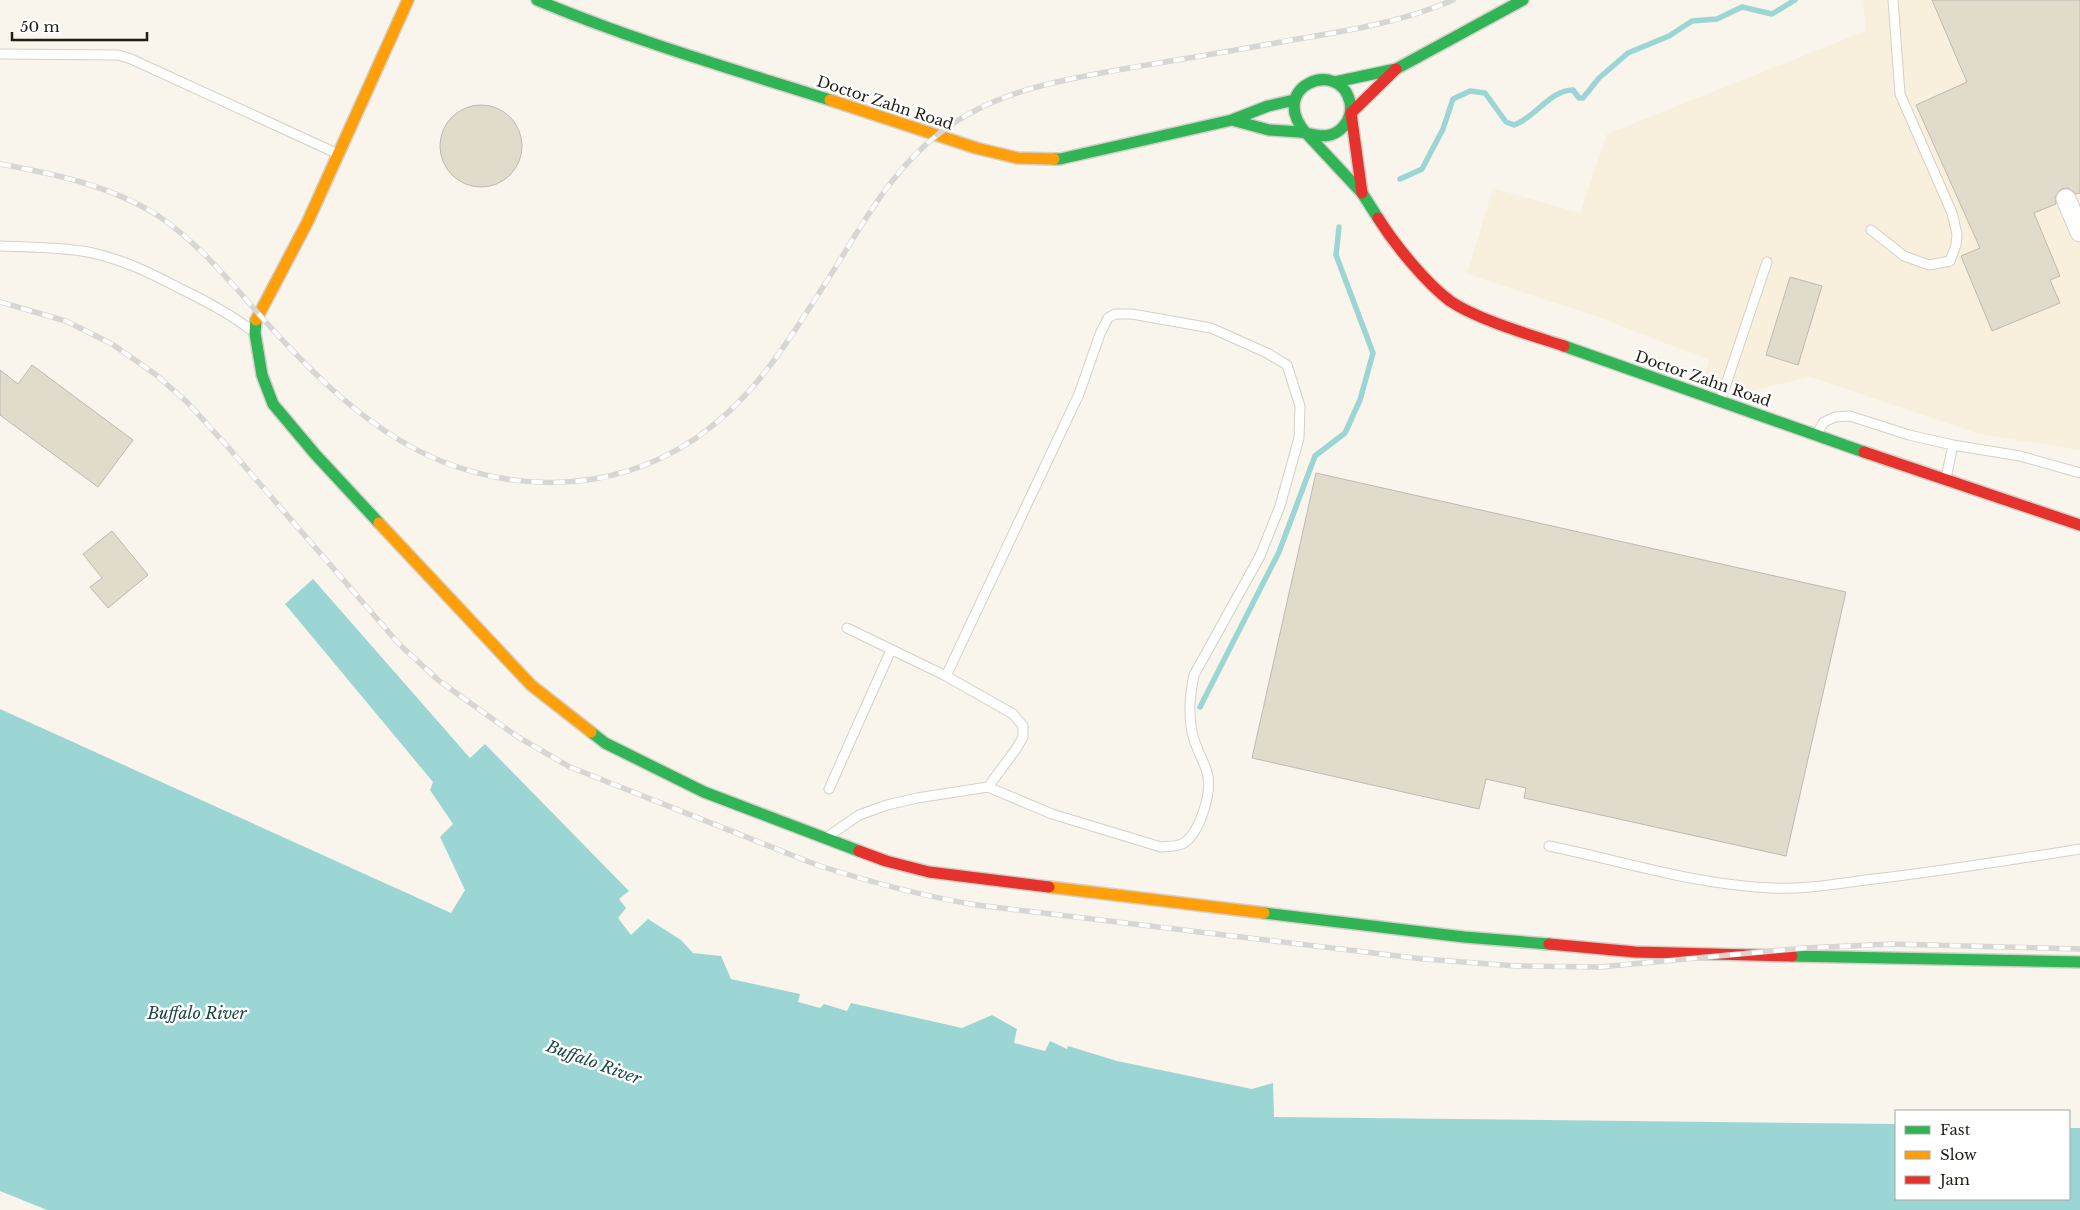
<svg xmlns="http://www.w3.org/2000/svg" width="2080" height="1210" viewBox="0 0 2080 1210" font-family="'Libre Baskerville',serif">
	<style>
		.built { fill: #f8f0dc }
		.water { fill: #9cd6d4 }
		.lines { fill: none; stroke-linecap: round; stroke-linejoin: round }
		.stream { stroke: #9cd6d4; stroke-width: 5.5 }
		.building { fill: #e1dbcc; stroke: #bebab2 }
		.lane-casing { stroke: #d4d0c8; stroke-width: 11 }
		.street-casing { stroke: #d4d0c8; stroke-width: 21 }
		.fast-casing { stroke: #d4d0c8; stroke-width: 14 }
		.slow-casing { stroke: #d4d0c8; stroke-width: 14 }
		.jam-casing { stroke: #d4d0c8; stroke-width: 14 }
		.lane { stroke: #fefefc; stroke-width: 9 }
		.street { stroke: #fefefc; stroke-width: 19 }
		.fast { stroke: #30b455; stroke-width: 11 }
		.slow { stroke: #ff9f0a; stroke-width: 11 }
		.jam { stroke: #e5322d; stroke-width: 11 }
		.rail-casing { stroke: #d8d6d3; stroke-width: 5.5 }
		.rail { stroke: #fff; stroke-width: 4; stroke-dasharray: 11; stroke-linecap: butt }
		.labels { text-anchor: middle; stroke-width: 5; stroke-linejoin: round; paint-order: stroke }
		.street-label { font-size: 15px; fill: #211e16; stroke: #fff }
		.water-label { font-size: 16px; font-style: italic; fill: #1d4545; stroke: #fff }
	</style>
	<rect width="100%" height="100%" fill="#f9f5ec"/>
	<path class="built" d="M1863 0H2080V450L1979 434 1810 377 1750 391 1705 377 1709 360 1601 318 1467 274 1493 188 1580 213 1607 134 1866 31Z"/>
	<path class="water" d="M313 579 470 758 485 744 629 891 619 899 626 908 618 918 631 935 648 919 681 940 693 953 721 956 731 979 800 994 798 1002 820 1008 824 1004 847 1011 851 1003 962 1028 992 1015 1017 1029 1014 1043 1045 1051 1050 1041 1067 1049 1068 1046 1117 1061 1252 1089 1273 1083 1274 1117 1896 1124V1199H2069V1128H2080V1210H47L0 1191V709L451 913 465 890 440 837 453 824 430 790 433 782 285 604Z"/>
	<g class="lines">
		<path class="stream" d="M1400 179 1422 169 1443 129 1453 99 1470 91 1485 93 1506 122 1514 125C1535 118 1550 90 1573 90L1579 98H1583L1599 78 1628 53 1669 36 1692 21 1717 19 1742 7 1772 14 1795 0
			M1200 707 1279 552 1315 456 1345 433 1360 400 1373 353 1336 255 1339 227"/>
	</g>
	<path class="building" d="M1932 0H2080V193L2076 194 2068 188 2061 189 2055 197 2056 204 2034 213 2060 276 2050 280 2060 303 1992 331 1961 256 1980 248 1916 105 1967 82Z
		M440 146a41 41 0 1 1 82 0a41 41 0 1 1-82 0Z
		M1790 277 1822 286 1798 365 1766 355Z
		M32 365 133 440 98 487 0 415V370L18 384Z
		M1316 473 1846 592 1786 856 1524 798 1526 788 1486 779 1479 809 1252 758Z
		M112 531 148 575 108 608 90 587 102 578 83 554Z"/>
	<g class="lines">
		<g class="lane-casing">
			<path id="lane" d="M0 54 118 55 131 59 336 153
				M1871 230 1904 256 1929 265 1950 261 1956 245 1957 234 1952 213 1900 94 1893 0
				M0 246C29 247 60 247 88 252 122 259 151 273 181 289 206 301 229 313 251 330
				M1721 399 1767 262
				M1817 433 1824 422 1835 417 1850 416 1909 435 1953 445 2020 456 2080 473
				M1946 478 1953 445
				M847 628 946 676 1013 714 1023 726V737L1016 749 988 787
				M829 789 891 650
				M830 835 859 815 887 805 917 798 988 787 1052 814 1161 847C1169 846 1177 847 1184 843 1200 832 1213 791 1207 772 1203 759 1195 747 1192 732 1188 713 1190 694 1194 675L1260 556 1280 506 1299 438 1300 406 1287 365 1267 353 1211 328 1132 314H1115L1108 318 1100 334 1079 394 946 676
				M1549 846C1623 861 1695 885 1772 888 1806 890 1840 883 1874 879 1943 871 2011 860 2080 849"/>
		</g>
		<g class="street-casing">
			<path id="street" d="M2066 199 2080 232"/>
		</g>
		<g class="fast-casing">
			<path id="fast" d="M537 0C632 40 732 69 830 100
				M1335 82 1396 69 1523 0
				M1232 120 1269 130 1300 132C1316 135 1330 141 1343 127 1349 121 1352 111 1350 102 1339 57 1266 87 1306 133L1362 193 1378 218
				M1054 159H1060L1232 120 1268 106 1294 100
				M256 320 255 333 262 375 273 404 315 454 379 523
				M1564 346 1864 452
				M591 732 605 743 704 792 859 851
				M1264 913 1464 937 1549 944
				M1792 956 2080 962"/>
		</g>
		<g class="slow-casing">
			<path id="slow" d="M830 100 976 148 1017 158 1054 159
				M256 320 308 221 408 0
				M379 523 531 685 591 732
				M1049 887 1264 913"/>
		</g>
		<g class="jam-casing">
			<path id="jam" d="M1362 193 1351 113 1396 69
				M1378 218C1395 245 1425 282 1450 301 1478 320 1531 335 1564 346
				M1864 452 2080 525
				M859 851 886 861 929 872 1049 887
				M1549 944 1635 952 1792 956"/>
		</g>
		<use href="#lane" class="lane"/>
		<use href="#street" class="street"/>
		<use href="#fast" class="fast"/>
		<use href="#slow" class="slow"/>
		<use href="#jam" class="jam"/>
		<g class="rail-casing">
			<path id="rail" d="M0 164C54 174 109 185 157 215 196 241 226 277 257 312 308 370 372 435 446 463 543 499 646 486 724 416 766 379 795 330 825 284 859 231 889 171 941 132 996 90 1062 80 1129 68 1183 59 1238 50 1292 40 1346 31 1403 22 1453 0
				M0 302 66 321 112 344 155 374 188 403 227 446 399 644 438 680 518 737 570 767 817 865C870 882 922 896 977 905L1423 959 1516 966 1600 967 1805 948 1892 944 2080 949"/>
		</g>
		<use href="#rail" class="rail"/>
	</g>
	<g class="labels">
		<g class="street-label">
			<text transform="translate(885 103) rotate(18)" y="5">Doctor Zahn Road</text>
			<text transform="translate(1703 379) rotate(19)" y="5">Doctor Zahn Road</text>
		</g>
		<g class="water-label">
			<text x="197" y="1019">Buffalo River</text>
			<text transform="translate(594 1062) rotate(20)" y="6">Buffalo River</text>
		</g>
	</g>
	<rect x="1895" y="1110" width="175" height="90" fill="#ffffff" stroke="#a6a5a2"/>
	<rect x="1905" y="1126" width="25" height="8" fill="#30b455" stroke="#a6a5a2"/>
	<text x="1940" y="1135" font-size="15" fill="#211e16">Fast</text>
	<rect x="1905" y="1151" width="25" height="8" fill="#ff9f0a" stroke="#a6a5a2"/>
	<text x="1940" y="1160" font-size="15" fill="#211e16">Slow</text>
	<rect x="1905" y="1176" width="25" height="8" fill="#e5322d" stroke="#a6a5a2"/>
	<text x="1940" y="1185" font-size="15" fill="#211e16">Jam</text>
	<path d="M12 32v8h135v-8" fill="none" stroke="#211e16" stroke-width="2.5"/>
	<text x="20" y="32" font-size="15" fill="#211e16" stroke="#ffffff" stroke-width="4" paint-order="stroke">50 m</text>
</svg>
